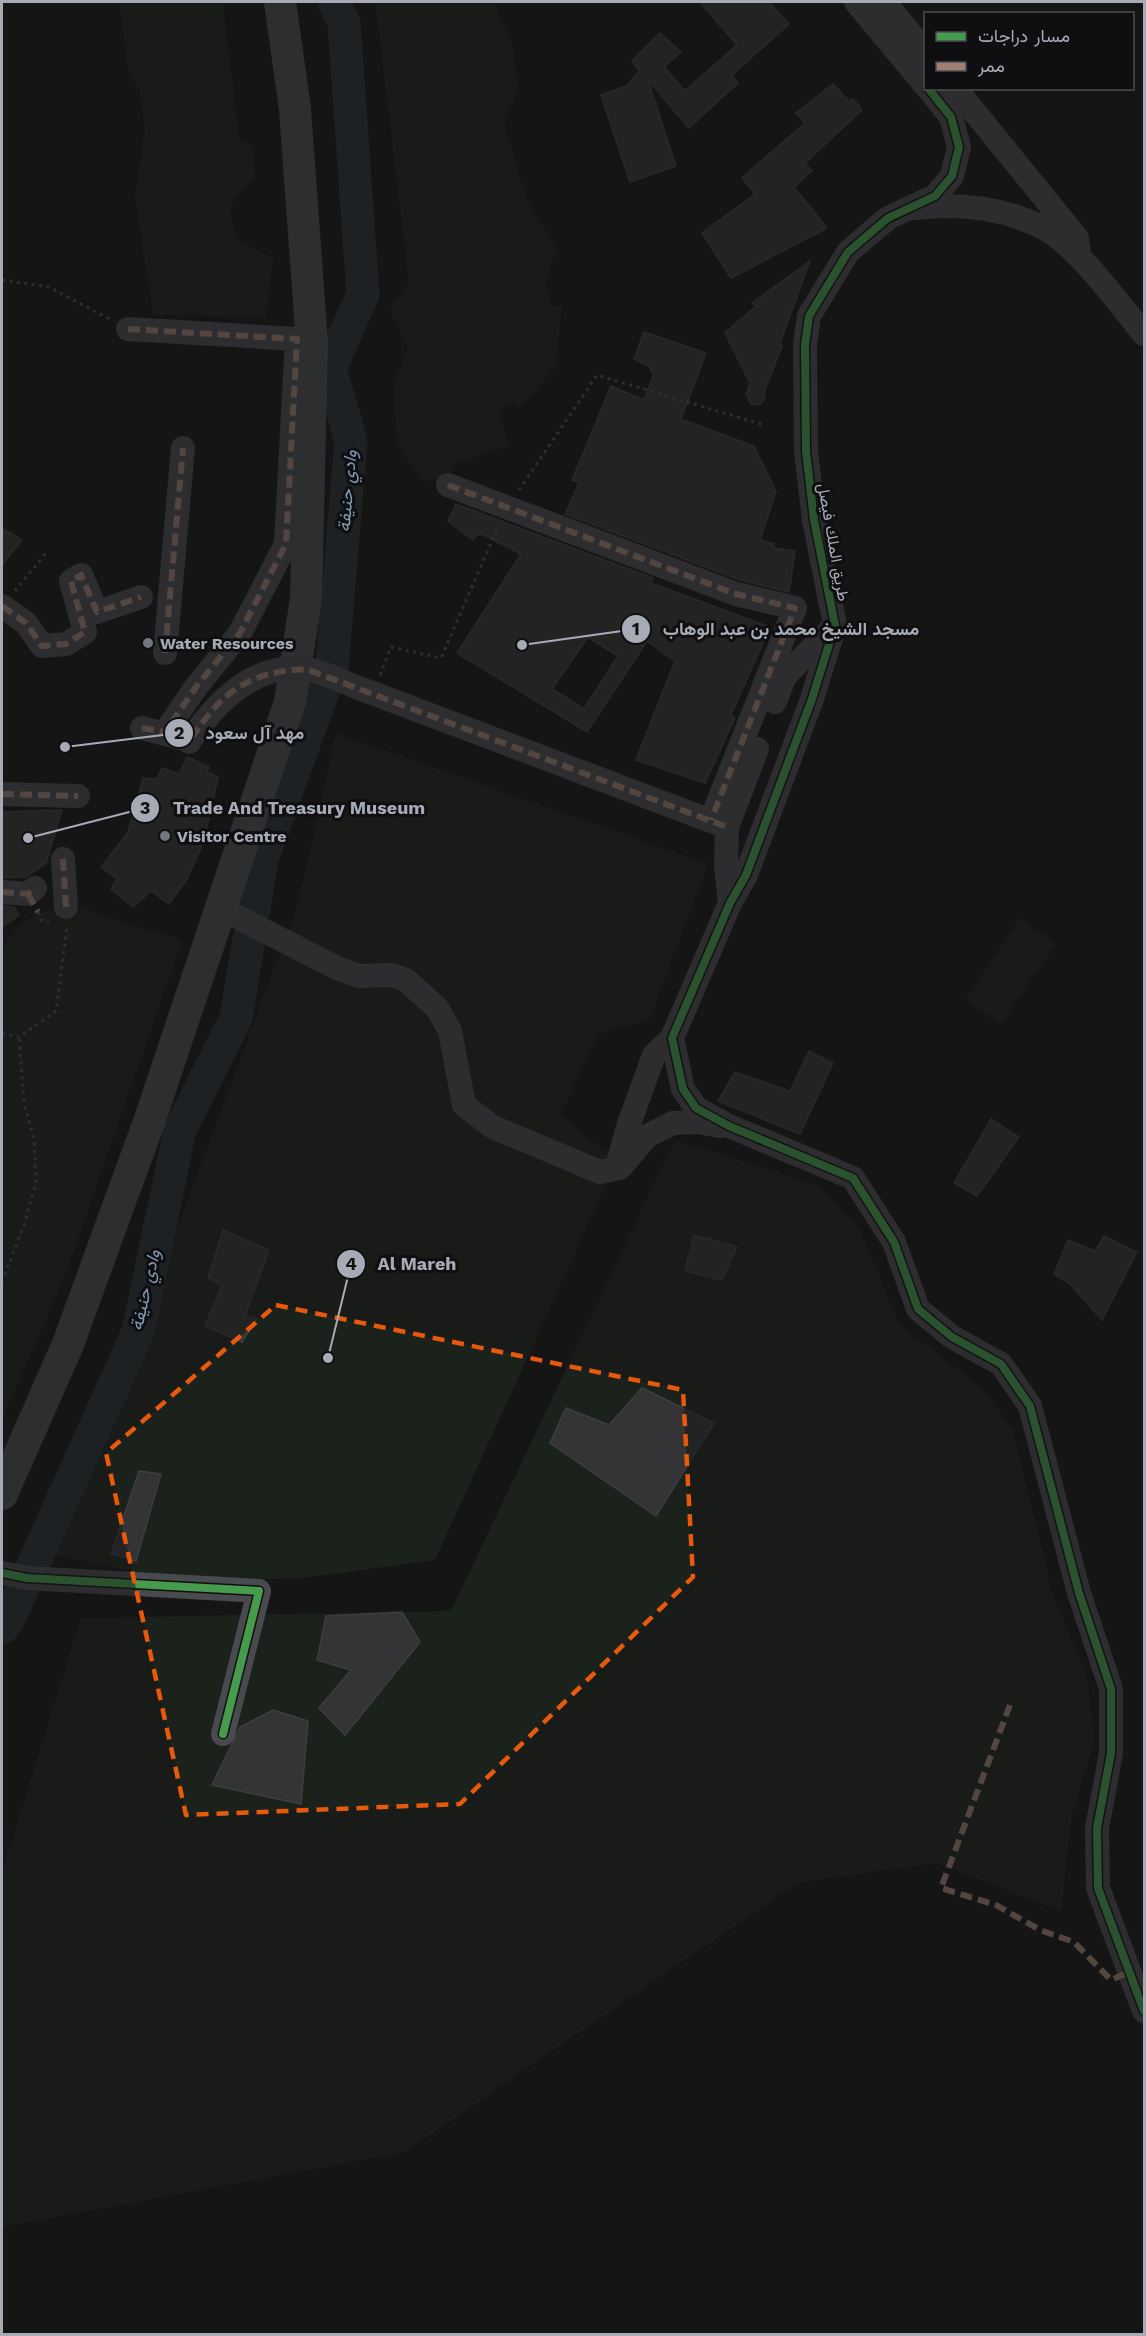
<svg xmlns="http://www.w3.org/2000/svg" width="1146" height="2336" viewBox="0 0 1146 2336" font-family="'Work Sans',Vazirmatn,sans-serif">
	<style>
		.green { fill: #1b221c }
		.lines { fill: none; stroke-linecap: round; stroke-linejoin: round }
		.river { stroke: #293036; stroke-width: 33 }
		.building { fill: #343436; stroke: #3d3e41; stroke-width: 1.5; fill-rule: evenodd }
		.path { stroke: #4b4c50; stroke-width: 3; stroke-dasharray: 3 4.5; stroke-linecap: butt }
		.minor { stroke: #494a4e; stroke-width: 24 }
		.major { stroke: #4b4d50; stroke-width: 32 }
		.minor-bridge { stroke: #494a4e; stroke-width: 24 }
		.quiet { stroke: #9e8076; stroke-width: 6; stroke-dasharray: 12 6; stroke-linecap: butt }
		.cycleway-casing { stroke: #0f0f11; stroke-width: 11 }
		.cycleway { stroke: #469c4c; stroke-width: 8 }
		.marked { fill: none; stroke: #e8590c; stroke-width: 4.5; stroke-dasharray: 12 8; stroke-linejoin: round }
		.poi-dot { fill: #73767e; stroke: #0f0f11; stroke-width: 2 }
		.labels { text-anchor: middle; stroke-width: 6; stroke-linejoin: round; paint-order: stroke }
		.street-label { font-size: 16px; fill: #a6abb6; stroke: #0f0f11 }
		.poi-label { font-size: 16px; font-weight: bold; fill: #a6abb6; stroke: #0f0f11; text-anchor: start }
		.water-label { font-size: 18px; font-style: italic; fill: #7e99b1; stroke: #0f0f11 }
		.leader { fill: none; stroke: #a6abb6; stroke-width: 2 }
		.callout-dot { fill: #a6abb6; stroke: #0f0f11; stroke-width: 2 }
		.mark-label { font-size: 18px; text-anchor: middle; font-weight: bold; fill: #111 }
		.callout-label { font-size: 18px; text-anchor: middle; font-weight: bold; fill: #a6abb6; stroke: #0f0f11; stroke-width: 6; stroke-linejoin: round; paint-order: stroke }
	</style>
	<rect width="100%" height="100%" fill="#151515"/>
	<path class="green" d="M119 2H223L239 138 254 147 255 176 230 206 235 238 273 258 266 318 153 314 135 196 145 129 139 90 127 64Z
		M375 2H494L512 42 519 89 504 123 527 200 556 249 546 283 552 305 562 306 556 366 522 406 508 403 499 414 509 446 455 463 449 479 421 481 397 443 393 387 408 347 390 310 409 281Z
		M336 733 708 864 649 1020 598 1034 560 1115 617 1161 435 1560 302 1578 178 1581 55 1555 298 905Z
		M71 905 182 940 64 1279 2 1419V950C24 916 32 914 71 905Z
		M1020 918 1056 943 1001 1024 966 1000Z
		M675 1140 819 1185 860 1230 899 1324 981 1387 1013 1430 1052 1592 1087 1677 1095 1739 1072 1814 1061 1911 936 1863 797 1883 405 2152 2 2227V1872L81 1618 451 1611Z"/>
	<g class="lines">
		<path class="river" d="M254 909 262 859 332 667 351 441 330 368 363 294 344 23 334 2
			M2 1628 11 1614 138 1332 180 1130 236 1018 249 939"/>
	</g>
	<path class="building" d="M700 2H769L789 24 732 75 738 83 689 128 648 80 676 166 630 182 601 95 628 85 639 70 632 61 660 33 681 52 664 67 685 91 737 45Z
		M833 84 849 101 853 99 862 110 805 163 812 171 794 187 827 228 731 278 702 233 755 194 742 178 805 123 796 113Z
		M810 261 780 343 782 346 764 392 765 399 759 405 751 404 746 395 750 383 725 333 756 306 752 303Z
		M644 332 706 353 681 419 754 446 776 491 760 540 774 544V548L795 551 789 592 740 580 565 514 579 483 572 480 611 386 644 400 654 373 650 371 651 367 634 359Z
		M456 504 653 578 651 583 770 627 731 715 735 718 705 783 636 760 675 661 647 641 587 732 457 653 521 554 479 533 473 540 448 521ZM588 637 618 656 584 709 552 689Z
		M2 528 22 540 2 565Z
		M187 757 209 767 207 772 218 777 204 841 187 879 169 904 151 891 133 907 111 889 117 879 101 867 128 832 143 778 157 779 162 768 179 774Z
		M62 810 46 863 26 877 2 878V812Z
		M2 906 14 907 19 915 2 927Z
		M809 1051 833 1063 800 1134 718 1101 735 1072 790 1091Z
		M991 1119 1019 1137 977 1196 954 1183Z
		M223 1230 269 1250 245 1316 257 1319 242 1342 205 1326 222 1285 208 1278Z
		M694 1235 737 1247 722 1280 685 1271Z
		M1104 1236 1137 1252 1102 1320 1069 1283 1054 1274 1068 1240 1095 1251Z
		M642 1388 714 1423 656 1516 550 1443 566 1408 609 1425Z
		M139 1471 161 1474 136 1561 111 1554Z
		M402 1612 420 1642 345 1735 319 1708 351 1670 317 1660 326 1616Z
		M273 1710 308 1721 301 1804 212 1785 240 1727Z"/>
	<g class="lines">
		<path class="path" d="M2 280 49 287 111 320
			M519 490 597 375 764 425
			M15 591 46 553
			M380 675 391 647 441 658 498 527
			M38 912 41 920 49 921
			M2 1033 19 1037 56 1011 67 927
			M2 1282 24 1225 36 1183 34 1139 24 1103 19 1037"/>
		<path class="minor" d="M856 2 926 86
			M884 2 926 52
			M955 88 1077 238 1079 252
			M916 208C958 203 1003 208 1042 227 1077 245 1118 303 1144 334
			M128 329 297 339 286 544 240 633 196 687 165 732
			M448 485 736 594 795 608 711 820
			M2 606 26 623 42 646 66 644 85 632 71 581 81 575 97 612 141 597
			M165 653 183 448
			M359 688 727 827
			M775 702 785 676 831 629
			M142 728 180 738
			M2 794 78 796
			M63 859 66 907
			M2 892 28 894 35 888
			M730 903 726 865 727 827 757 749
			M222 909 337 968 359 976 392 975 406 980 437 1008 450 1031 464 1105 493 1127 600 1172 620 1168 647 1136 673 1123 697 1122 720 1126
			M672 1038 683 1089 696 1108 729 1126 853 1178 894 1242 918 1309 952 1337 1001 1364 1030 1406 1079 1593 1111 1689V1753L1097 1828 1098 1888 1144 2011
			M672 1038 730 903 746 875 812 699 835 625 814 520 806 451 805 345 809 316 848 252 888 218 935 196 952 176 959 147 951 117 928 88
			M618 1162 629 1124 654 1055 672 1038
			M2 1573 27 1578 259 1591 223 1734"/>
		<path class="major" d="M2 1494 68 1344 149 1122 290 702 306 599 312 343 295 109 280 2"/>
		<path class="minor-bridge" d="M189 742C215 703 254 662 306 669 323 671 342 682 359 688"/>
		<path class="quiet" d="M128 329 297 339 286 544 240 633 196 687 165 732
			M448 485 736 594 795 608 711 820
			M2 606 26 623 42 646 66 644 85 632 71 581 81 575 97 612 141 597
			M165 653 183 448
			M142 728 165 732 189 742C221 693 246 672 306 669L727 827
			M2 794 78 796
			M63 859 66 907
			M2 892 28 894 35 888
			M28 894 38 912
			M1010 1705 941 1888 996 1905 1040 1930 1074 1942 1111 1980 1129 1972"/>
		<g class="cycleway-casing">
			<path id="cycleway" d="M928 88 951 117 959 147 952 176 935 196 888 218 848 252 809 316 805 345 806 451 814 520 835 625 812 699 746 875 730 903 672 1038 683 1089 696 1108 729 1126 853 1178 894 1242 918 1309 952 1337 1001 1364 1030 1406 1079 1593 1111 1689V1753L1097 1828 1098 1888 1144 2011
				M2 1573 27 1578 259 1591 223 1734"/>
		</g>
		<use href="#cycleway" class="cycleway"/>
	</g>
	<path d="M0 0H1146V2336H0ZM276 1305 683 1390 693 1577 460 1804 186 1815 106 1453Z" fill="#151515" fill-opacity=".55" fill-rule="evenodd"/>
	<path class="marked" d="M276 1305 683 1390 693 1577 460 1804 186 1815 106 1453Z"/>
	<g class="poi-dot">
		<circle cx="148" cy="643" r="6"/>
		<circle cx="165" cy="836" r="6"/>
	</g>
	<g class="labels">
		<g class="street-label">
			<text transform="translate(834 542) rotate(80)" y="6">طريق الملك فيصل</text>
		</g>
		<g class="poi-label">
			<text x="160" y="649">Water Resources</text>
			<text x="177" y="842">Visitor Centre</text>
		</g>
		<g class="water-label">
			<text transform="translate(347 491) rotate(-85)" y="6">وادي حنيفة</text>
			<text transform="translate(145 1290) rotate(-77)" y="6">وادي حنيفة</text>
		</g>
	</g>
	<path class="leader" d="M522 645L636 629M65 747L179 733M28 838L145 808M328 1358L351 1264"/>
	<g class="callout-dot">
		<circle cx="522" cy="645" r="6"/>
		<circle cx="65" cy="747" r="6"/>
		<circle cx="28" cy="838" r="6"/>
		<circle cx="328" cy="1358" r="6"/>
		<circle cx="636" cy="629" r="15"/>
		<circle cx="179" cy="733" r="15"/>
		<circle cx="145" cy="808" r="15"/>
		<circle cx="351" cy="1264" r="15"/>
	</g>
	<g class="mark-label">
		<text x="636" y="635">1</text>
		<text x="179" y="739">2</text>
		<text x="145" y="814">3</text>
		<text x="351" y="1270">4</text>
	</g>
	<g class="callout-label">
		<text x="791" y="635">مسجد الشيخ محمد بن عبد الوهاب</text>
		<text x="255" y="739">مهد آل سعود</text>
		<text x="299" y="814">Trade And Treasury Museum</text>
		<text x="417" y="1270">Al Mareh</text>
	</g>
	<rect width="1146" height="2336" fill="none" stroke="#a6abb6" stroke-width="6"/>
	<rect x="924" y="12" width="210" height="78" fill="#0f0f11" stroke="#4b4d53" stroke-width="1.5"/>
	<rect x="936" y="32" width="30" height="9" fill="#469c4c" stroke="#4b4d53" stroke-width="1.5"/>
	<text x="978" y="42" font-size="18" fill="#a6abb6">مسار دراجات</text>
	<rect x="936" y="62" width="30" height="9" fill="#9e8076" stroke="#4b4d53" stroke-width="1.5"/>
	<text x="978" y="72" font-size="18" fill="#a6abb6">ممر</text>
</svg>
